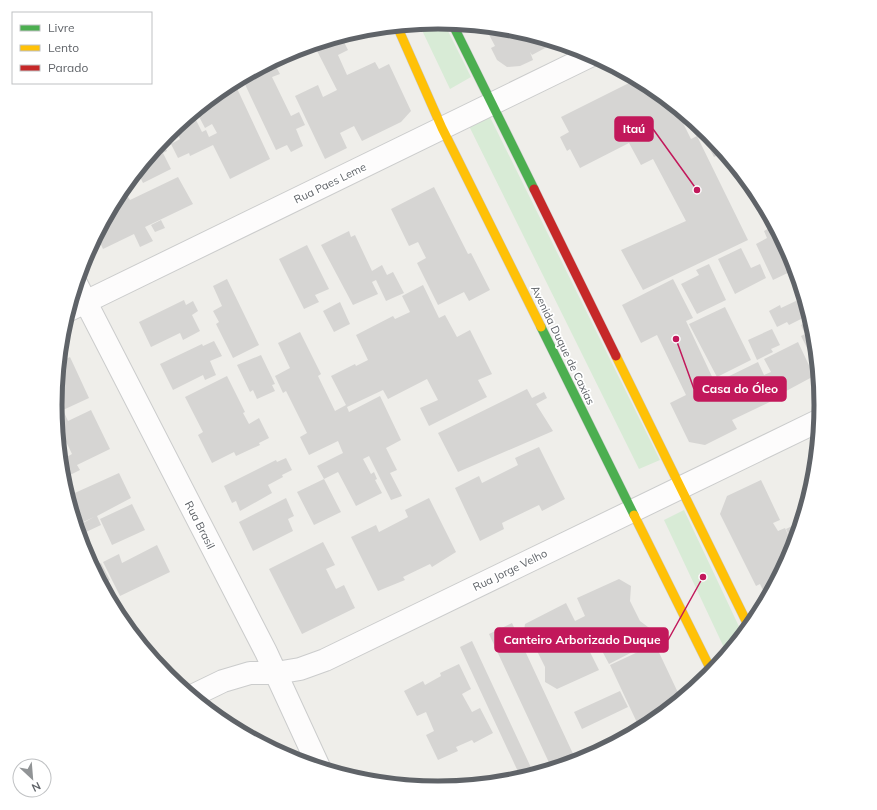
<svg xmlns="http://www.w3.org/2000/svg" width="877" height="810" viewBox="0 0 877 810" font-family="Mulish,sans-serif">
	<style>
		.green { fill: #d8ebd6 }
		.building { fill: #d6d5d3 }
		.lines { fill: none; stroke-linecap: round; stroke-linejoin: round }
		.street-casing { stroke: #cbcccc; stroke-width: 24 }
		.fast-casing { stroke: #cacacb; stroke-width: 10 }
		.slow-casing { stroke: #cacacb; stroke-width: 10 }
		.jam-casing { stroke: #cacacb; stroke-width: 10 }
		.street { stroke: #fdfcfc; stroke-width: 22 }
		.fast { stroke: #4caf50; stroke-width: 9 }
		.slow { stroke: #ffc107; stroke-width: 9 }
		.jam { stroke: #c62828; stroke-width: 9 }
		.labels { text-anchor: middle; stroke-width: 3.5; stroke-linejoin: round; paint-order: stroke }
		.street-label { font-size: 11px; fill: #5f6368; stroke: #fff }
		.rim { fill: none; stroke: #5f6368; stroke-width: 5 }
		.leader { fill: none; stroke: #c2185b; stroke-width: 1.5 }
		.callout-dot { fill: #c2185b; stroke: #fff; stroke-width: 1.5 }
		.callout { fill: #c2185b; stroke: #c2185b; stroke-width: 1.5 }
		.callout-label { font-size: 12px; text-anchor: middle; font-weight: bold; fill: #fff }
	</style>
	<rect width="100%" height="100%" fill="#efeeea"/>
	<path class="green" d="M439 22 444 23 471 77 450 89 419 24Z
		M487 111 660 460 639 469 467 122Z
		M684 510 743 635 727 654 664 520Z"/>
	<path class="building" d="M485 27 513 29 543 38 547 47 532 55 530 52 533 60 520 66 507 67 497 60 491 48 495 46Z
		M341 36 348 50 338 55 347 75 375 62 379 69 389 64 411 111 401 122 362 141 354 126 340 133 347 148 325 159 295 96 318 85 323 97 337 90 314 45Z
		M273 61 280 74 272 77 291 116 299 112 305 125 296 129 303 146 291 152 287 145 276 150 242 78Z
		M637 79 651 87 674 105 691 139 697 136 748 240 643 290 621 250 686 221 653 159 641 165 629 143 580 168 570 149 567 151 560 137 569 132 561 117Z
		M234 82 270 159 230 179 213 145 190 156 189 153 178 158 171 144 180 139 176 131 181 128 179 125 193 114 202 132 206 130 209 137 217 133 212 124 205 128 196 111Z
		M714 140 724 152 714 157 707 144Z
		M162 141 167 151 163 153 171 169 143 183 137 171Z
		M178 177 193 204 145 227 153 241 140 247 134 234 103 249 97 236 110 211 115 210 113 206 114 203 128 197 130 200Z
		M131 178 134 184 122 190Z
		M434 187 468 254 471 253 490 290 469 301 464 292 438 305 417 263 426 258 418 242 409 246 391 209Z
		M161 220 165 228 155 232 151 225Z
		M775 225 792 259 796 269 773 280 756 244 767 238 764 231Z
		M349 231 351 237 355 235 372 271 382 265 387 275 393 272 404 293 386 301 376 280 372 282 378 294 353 305 321 245Z
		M307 245 329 289 315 295 319 302 304 309 279 259Z
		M741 248 751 268 760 264 766 278 735 294 718 259Z
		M709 264 726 300 697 314 681 284 699 275 696 270Z
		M227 279 259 345 233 358 216 324 219 322 213 311 222 306 213 286Z
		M673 279 693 318 686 321 715 383 758 362 764 375 771 372 764 359 798 342 814 376 775 397 776 399 732 420 737 429 705 445 689 442 670 403 686 395 657 335 641 343 622 305Z
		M423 285 439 318 445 315 457 337 470 330 492 374 478 380 487 397 429 426 420 408 438 400 427 379 388 399 383 390 347 407 349 412 380 396 401 440 386 448 397 470 390 473 402 496 391 500 369 456 363 459 371 474 374 472 377 479 375 480 382 493 356 506 338 472 324 479 317 466 343 453 338 441 309 455 300 437 307 433 286 391 283 393 275 376 290 368 278 343 300 332 321 374 318 376 335 411 346 405 331 376 355 364 356 366 368 360 356 335 393 316 395 319 410 312 402 296Z
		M184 300 186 305 193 301 198 311 192 315 200 331 183 340 180 333 151 347 139 322Z
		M798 300 799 303 805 301 808 312 804 314 805 317 789 325 787 322 777 327 769 311 780 305 781 308Z
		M340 302 350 324 334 332 323 311Z
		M725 307 751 360 717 377 689 324Z
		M811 320 814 331 818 370 801 336 805 334 801 325Z
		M772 329 780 345 771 349 773 352 757 360 748 340Z
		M214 341 222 356 210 361 216 375 205 380 203 375 173 390 160 364 202 344 203 346Z
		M261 355 275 384 272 385 275 391 257 399 253 390 250 392 237 365Z
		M70 357 89 398 63 410 68 421 91 410 110 449 77 465 80 470 68 476 61 460 72 454 57 423 56 405 60 362Z
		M227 376 245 412 243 413 249 424 259 418 269 438 259 443 260 445 236 456 234 452 212 463 198 435 203 432 185 397Z
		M527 389 532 398 544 392 547 398 536 404 553 431 458 472 438 433Z
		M539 447 565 499 542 511 539 505 502 523 504 529 480 541 455 488 479 476 482 483 518 465 515 458Z
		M286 458 292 470 282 475 283 477 268 485 272 493 240 511 236 501 232 503 224 486 276 460 277 462Z
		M815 467 814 480 813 485 806 471Z
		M119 473 131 498 97 516 101 525 86 532 81 524 94 517 77 525 68 496Z
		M324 479 341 512 314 525 297 492Z
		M761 480 780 520 773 523 778 531 785 528 794 547 767 599 760 584 756 586 720 514 727 496Z
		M286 498 294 516 288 519 293 531 253 551 239 522Z
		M429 498 456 552 432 567 430 564 403 577 405 580 378 591 351 537 376 525 379 532 408 517 405 510Z
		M132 504 145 530 112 545 100 519Z
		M802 521 794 546 786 529Z
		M323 542 335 565 326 569 336 589 344 585 355 608 302 634 269 569Z
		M157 545 170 572 120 596 103 562 119 554 122 563Z
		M101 563 110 580 102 584 93 567Z
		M619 579 631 586 630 601 640 621 652 630 650 643 609 664 600 647 590 652 599 670 557 689 545 682V667L535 647 523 638 525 624 566 603 575 621 585 616 577 598Z
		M512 623 575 758 638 728 639 730 585 759 552 769 489 634Z
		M472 641 534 774 521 778 460 647Z
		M655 644 681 699 651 724 640 729 610 665Z
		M459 664 471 689 462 694 472 712 480 708 493 733 474 743 472 740 456 747 458 751 438 760 426 735 434 731 426 712 417 716 404 691 423 681 425 685 441 676 440 673Z
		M620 691 628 707 582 729 574 712Z"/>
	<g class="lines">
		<g class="street-casing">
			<path id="street" d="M77 285 266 652 319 767
				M69 310 592 55
				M192 696 223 681 250 673H276L300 669 325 660 820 420"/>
		</g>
		<g class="fast-casing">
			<path id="fast" d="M452 23 534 189
				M541 327 634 515"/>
		</g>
		<g class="slow-casing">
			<path id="slow" d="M397 26 442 128 541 327
				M616 356 749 627
				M634 515 712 672"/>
		</g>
		<g class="jam-casing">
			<path id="jam" d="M534 189 616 356"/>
		</g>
		<use href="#street" class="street"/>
		<use href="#fast" class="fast"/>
		<use href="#slow" class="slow"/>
		<use href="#jam" class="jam"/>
	</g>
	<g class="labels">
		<g class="street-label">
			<text transform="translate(330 183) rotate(-26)" y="4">Rua Paes Leme</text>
			<text transform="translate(563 345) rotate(64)" y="4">Avenida Duque de Caxias</text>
			<text transform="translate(200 525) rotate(63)" y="4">Rua Brasil</text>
			<text transform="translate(510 570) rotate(-26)" y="4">Rua Jorge Velho</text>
		</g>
	</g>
	<path d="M0 0H877V810H0ZM62 405a376 376 0 1 1 752 0a376 376 0 1 1-752 0Z" fill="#fff" fill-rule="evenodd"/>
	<path class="rim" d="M62 405a376 376 0 1 1 752 0a376 376 0 1 1-752 0Z"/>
	<path class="leader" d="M697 190L653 129M676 339L694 389M703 577L668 640"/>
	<g class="callout-dot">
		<circle cx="697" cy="190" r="4"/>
		<circle cx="676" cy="339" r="4"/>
		<circle cx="703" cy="577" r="4"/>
	</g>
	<g class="callout">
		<rect x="615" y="117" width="38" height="24" rx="4"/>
		<rect x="694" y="377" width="92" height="24" rx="4"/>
		<rect x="495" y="628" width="173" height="24" rx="4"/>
	</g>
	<g class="callout-label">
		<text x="634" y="133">Itaú</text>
		<text x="740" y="393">Casa do Óleo</text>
		<text x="582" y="644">Canteiro Arborizado Duque</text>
	</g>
	<rect x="12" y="12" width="140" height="72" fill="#ffffff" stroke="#bfc1c3"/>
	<rect x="20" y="25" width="20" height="6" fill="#4caf50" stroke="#bfc1c3"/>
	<text x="48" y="32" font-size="12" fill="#5f6368">Livre</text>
	<rect x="20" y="45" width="20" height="6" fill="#ffc107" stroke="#bfc1c3"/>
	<text x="48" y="52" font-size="12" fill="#5f6368">Lento</text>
	<rect x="20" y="65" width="20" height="6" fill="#c62828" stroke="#bfc1c3"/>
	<text x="48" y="72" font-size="12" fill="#5f6368">Parado</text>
	<g transform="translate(32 778) rotate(154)"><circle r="19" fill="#ffffff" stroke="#bfc1c3"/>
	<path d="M0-3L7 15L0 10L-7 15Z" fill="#919496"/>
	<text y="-6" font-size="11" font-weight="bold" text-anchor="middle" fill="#5f6368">N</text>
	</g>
</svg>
